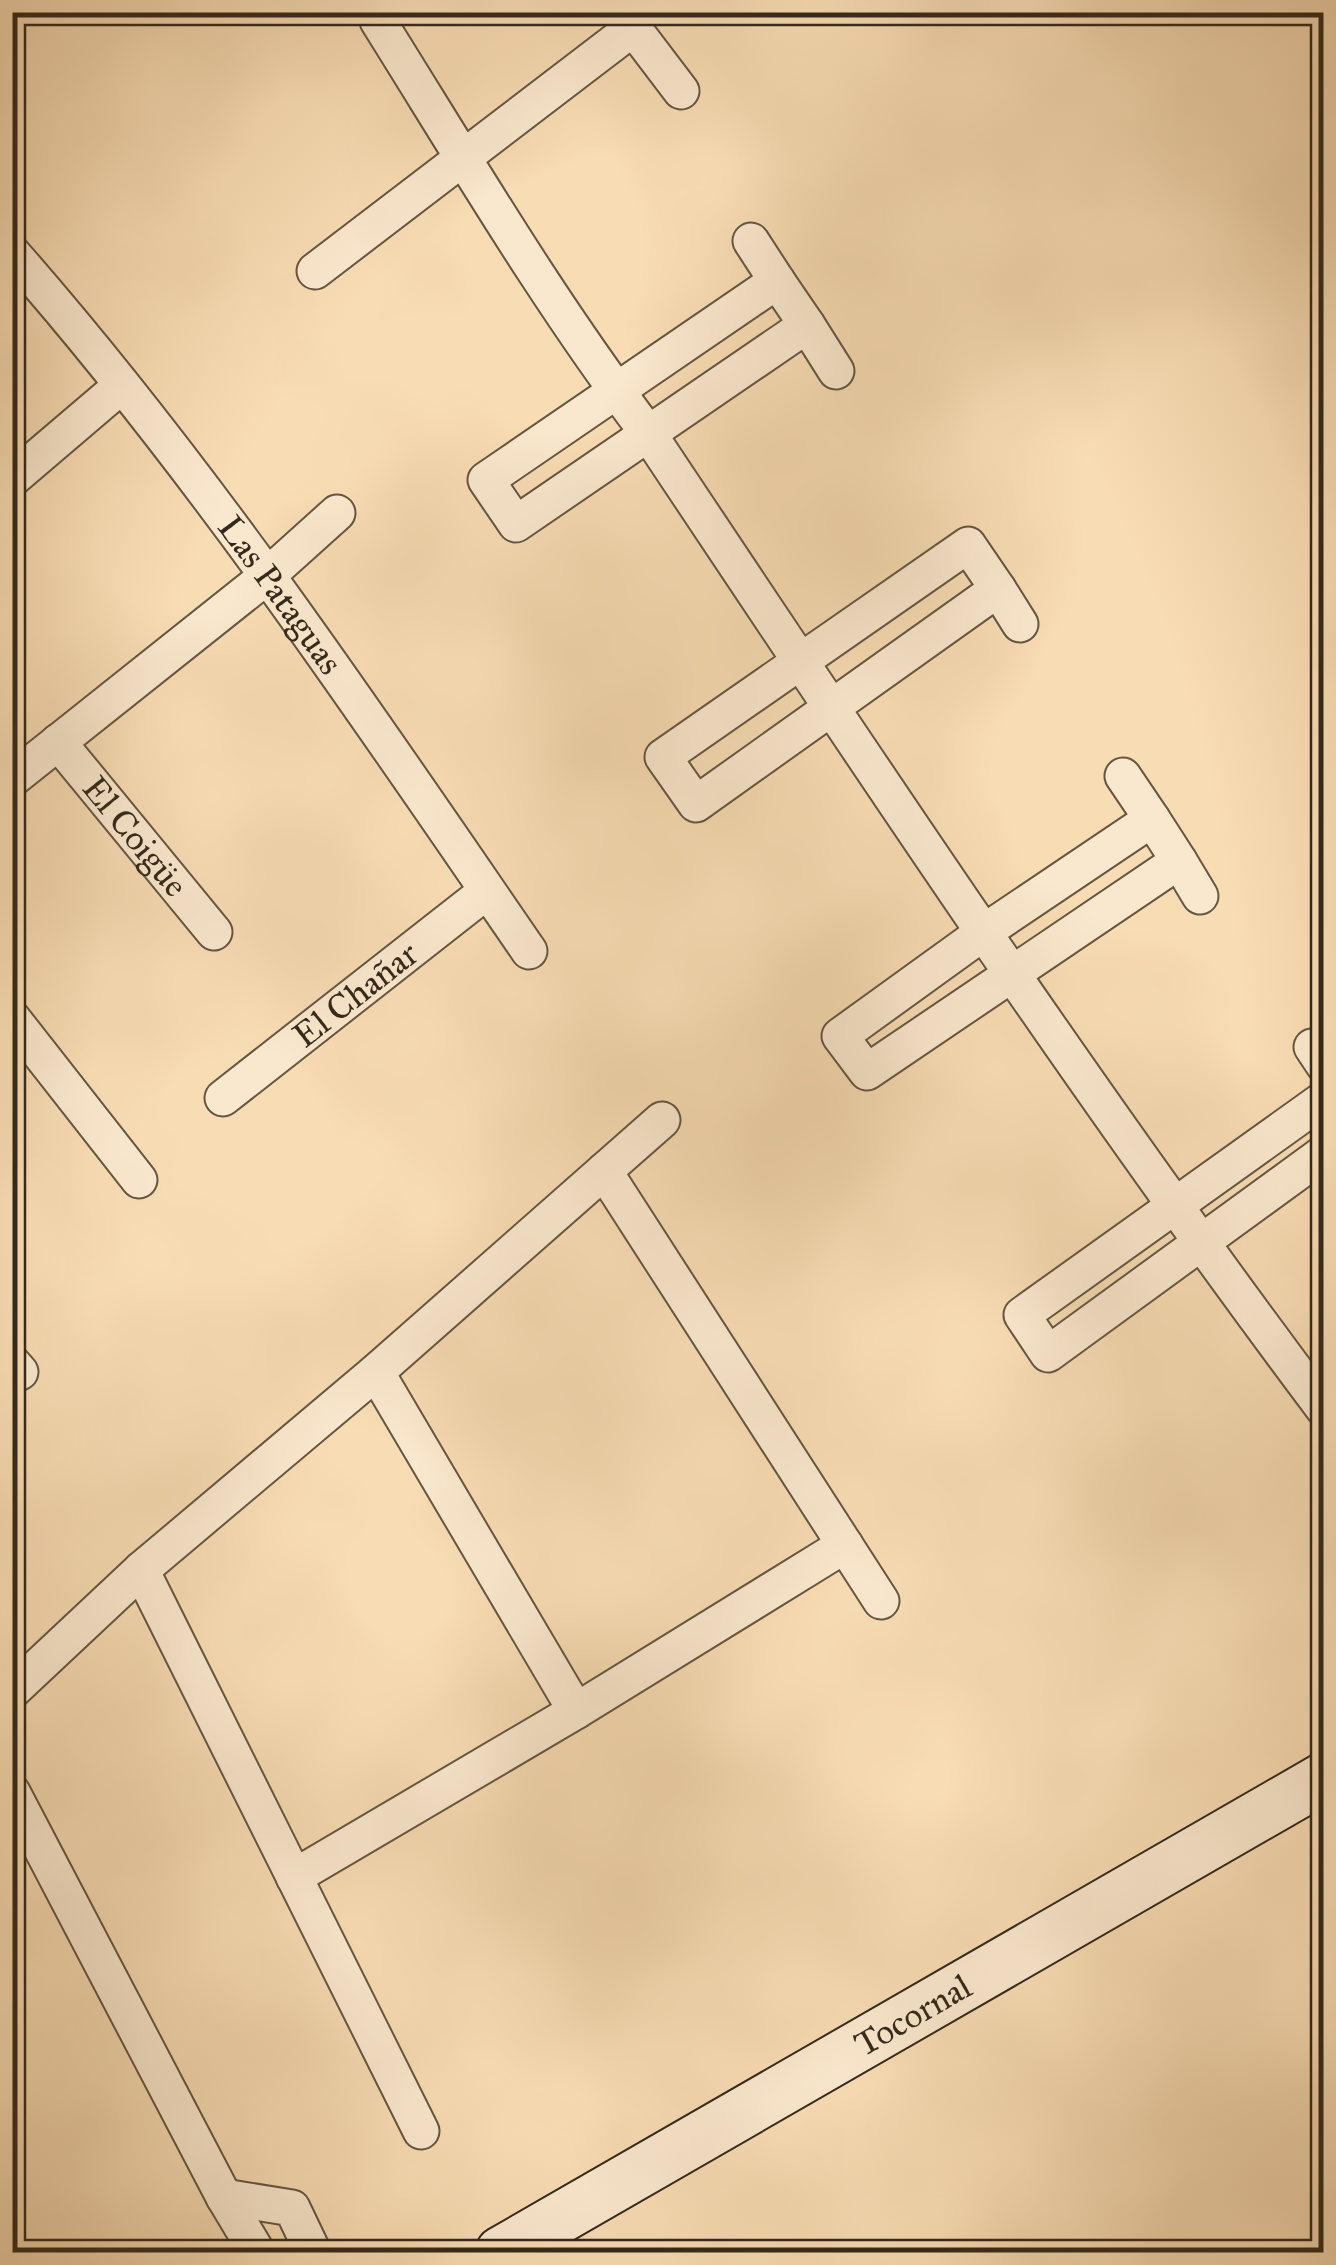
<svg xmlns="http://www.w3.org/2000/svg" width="1336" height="2265" viewBox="0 0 1336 2265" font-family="'IM FELL Great Primer',serif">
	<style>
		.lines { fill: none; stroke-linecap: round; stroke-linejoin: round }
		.street-casing { stroke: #655641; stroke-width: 39 }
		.secondary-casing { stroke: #34291b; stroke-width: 54 }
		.street { stroke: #fae8ce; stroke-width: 35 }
		.secondary { stroke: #fae8ce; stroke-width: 50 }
		.labels { text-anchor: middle; stroke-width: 9; stroke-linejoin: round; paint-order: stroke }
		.street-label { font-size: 35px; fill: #34291b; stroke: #fae8ce }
	</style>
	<rect width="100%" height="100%" fill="#f8dcb4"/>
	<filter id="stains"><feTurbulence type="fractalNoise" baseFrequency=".002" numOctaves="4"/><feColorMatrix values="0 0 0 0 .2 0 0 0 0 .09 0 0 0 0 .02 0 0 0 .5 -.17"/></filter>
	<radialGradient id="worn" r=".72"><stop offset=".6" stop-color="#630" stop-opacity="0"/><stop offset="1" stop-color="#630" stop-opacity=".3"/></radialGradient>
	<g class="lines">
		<g class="street-casing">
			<g id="street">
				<path d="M621 12 681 91"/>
				<path d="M378 21C465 160 549 303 648 433 867 762 1086 1092 1324 1409"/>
				<path d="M751 241 777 281"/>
				<path id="s1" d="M12 253C201 468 367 715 529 951"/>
				<path d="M315 271 633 28"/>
				<path d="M777 281 807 325 516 524 486 480Z"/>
				<path d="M807 325 836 371"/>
				<path d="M12 479 121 386"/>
				<path d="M968 545 998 589 696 804 663 757Z"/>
				<path d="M998 589 1020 624"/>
				<path id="s2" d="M58 742 214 932"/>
				<path d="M1123 776 1152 819"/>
				<path d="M12 779 267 576 337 513"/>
				<path d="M1152 819 1179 861 867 1072 840 1036 984 932Z"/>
				<path d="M1179 861 1200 896"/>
				<path d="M12 1018 139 1180"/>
				<path d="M1312 1047 1324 1065"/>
				<path id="s3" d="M223 1098 487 891"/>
				<path d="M1324 1099 1022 1315 1048 1354 1324 1153"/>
				<path d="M604 1171 881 1601"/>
				<path d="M12 1363 20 1372"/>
				<path d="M376 1372 576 1711"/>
				<path d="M141 1570 421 2131"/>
				<path d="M12 1691 141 1570 376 1372 662 1120"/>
				<path d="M12 1792 224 2197 257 2252"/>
				<path d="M294 1877 576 1711 845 1545"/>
				<path d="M224 2197 292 2208 313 2252"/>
			</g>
		</g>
		<g class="secondary-casing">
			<g id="secondary">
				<path id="s4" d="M501 2252 1324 1778"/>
			</g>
		</g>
		<use href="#street" class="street"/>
		<use href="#secondary" class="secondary"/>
	</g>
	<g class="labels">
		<g class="street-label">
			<text dy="12" stroke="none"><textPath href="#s1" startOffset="435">Las Pataguas</textPath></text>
			<text dy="12" stroke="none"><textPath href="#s2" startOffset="122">El Coigüe</textPath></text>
			<text dy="12" stroke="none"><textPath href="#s3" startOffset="168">El Chañar</textPath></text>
			<text dy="12" stroke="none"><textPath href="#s4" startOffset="475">Tocornal</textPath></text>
		</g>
	</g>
	<rect width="1336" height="2265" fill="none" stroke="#f8dcb4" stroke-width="50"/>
	<rect x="15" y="15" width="1306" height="2235" fill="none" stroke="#34291b" stroke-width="5"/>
	<rect x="25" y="25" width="1286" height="2215" fill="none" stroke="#34291b" stroke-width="2.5"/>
	<rect width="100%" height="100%" filter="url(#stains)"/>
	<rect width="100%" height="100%" fill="url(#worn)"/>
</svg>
